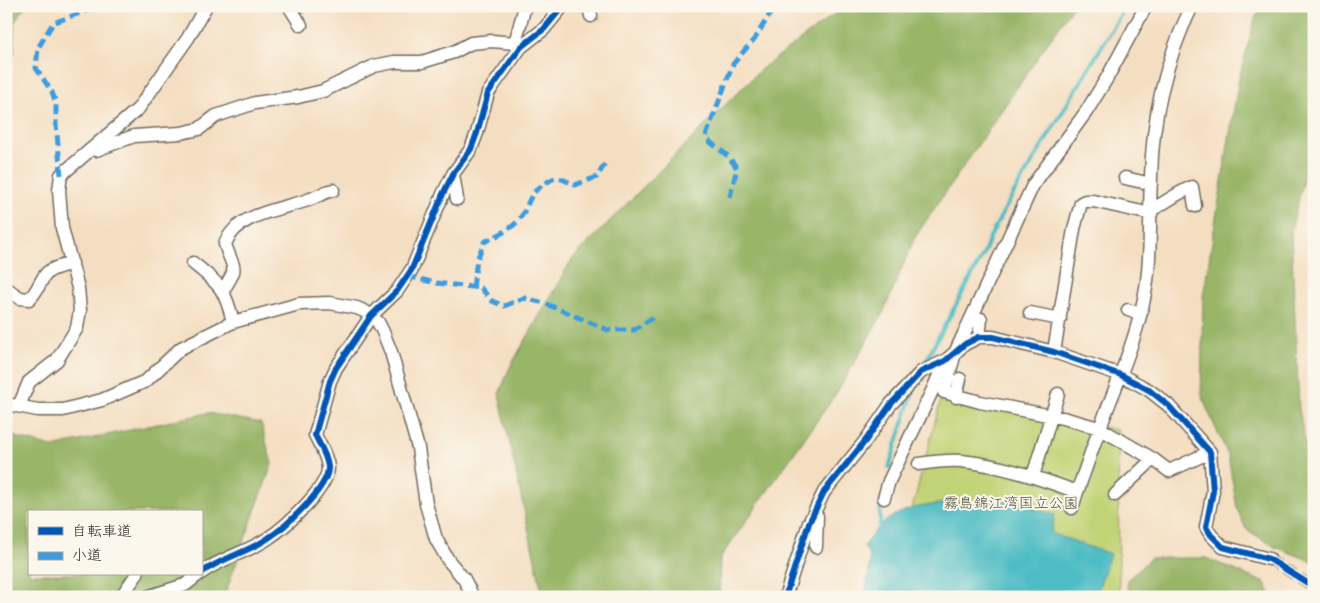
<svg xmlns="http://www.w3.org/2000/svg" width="1320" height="603" viewBox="0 0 1320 603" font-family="Itim,'Klee One',sans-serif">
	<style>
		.green { fill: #c1d376; stroke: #767f50 }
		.forest { fill: #98b567; stroke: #627049; fill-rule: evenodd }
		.water { fill: #4dbcc4; stroke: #3c7478 }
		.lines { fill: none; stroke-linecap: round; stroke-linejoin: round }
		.stream { stroke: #4dbcc4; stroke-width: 4 }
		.minor-tunnel { stroke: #ccbaa3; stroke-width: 12; stroke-dasharray: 12 6; stroke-linecap: butt }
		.minor-casing { stroke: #716a60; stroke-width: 15 }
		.minor { stroke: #fff; stroke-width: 12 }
		.quiet { stroke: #3d9ce1; stroke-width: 5; stroke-dasharray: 10 5; stroke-linecap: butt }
		.cycleway-casing { stroke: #fbf7ec; stroke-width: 9 }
		.cycleway { stroke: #0057b8; stroke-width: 6 }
		.labels { text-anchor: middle; stroke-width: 4; stroke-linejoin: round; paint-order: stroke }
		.park-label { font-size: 15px; fill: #50553e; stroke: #fbf7ec }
	</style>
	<rect width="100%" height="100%" fill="#fbf7ec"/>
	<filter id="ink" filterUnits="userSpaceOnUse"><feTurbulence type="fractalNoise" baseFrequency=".02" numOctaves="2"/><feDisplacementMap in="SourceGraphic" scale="10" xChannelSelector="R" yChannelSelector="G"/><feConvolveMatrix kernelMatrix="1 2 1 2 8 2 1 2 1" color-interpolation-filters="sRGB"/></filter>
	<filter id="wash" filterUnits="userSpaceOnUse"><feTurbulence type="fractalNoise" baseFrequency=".0096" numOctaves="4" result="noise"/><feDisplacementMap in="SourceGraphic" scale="20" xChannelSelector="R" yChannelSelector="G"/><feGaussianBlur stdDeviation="1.12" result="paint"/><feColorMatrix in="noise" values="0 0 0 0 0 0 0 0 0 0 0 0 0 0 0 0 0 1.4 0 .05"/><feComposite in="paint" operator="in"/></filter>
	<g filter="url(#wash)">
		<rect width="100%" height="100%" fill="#f4dec1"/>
		<path class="green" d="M942 395 1118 430 1119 597H889Z"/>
		<path class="forest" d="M6 6H26L14 23V54L6 58Z
			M845 6H1073L915 237 883 313 838 391 720 558 719 597H543L499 394 510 367 572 259 759 71Z
			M1262 6H1314V136L1291 231 1299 409 1310 473 1314 480V562L1275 547 1246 529 1237 509 1228 455 1207 409 1201 392 1203 297 1239 78 1255 19Z
			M208 413 261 423 272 464 224 597H6V433L11 436 52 447ZM29 512H201V574H29Z
			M1151 558H1206L1265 583 1272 597H1128L1127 580Z"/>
		<path class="water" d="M986 502H1013L1055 515 1051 533 1110 554 1096 597H867C863 579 877 563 864 546 869 539 874 531 881 525 908 500 952 504 986 502Z"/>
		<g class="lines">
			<path class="stream" d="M923 368 931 351 985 251 990 237 1008 203 1126 6
				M889 467 915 386
				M880 525V512L882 498"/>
		</g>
	</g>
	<g filter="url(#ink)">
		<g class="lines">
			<path class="minor-tunnel" d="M1269 559 1314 587"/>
			<g class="minor-casing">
				<path id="minor" d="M289 6 301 25
					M589 6 591 16
					M1146 6 1107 78 1086 112 1033 185 955 353 944 392 980 402 1063 418 1099 428 1153 459 1169 471 1210 452
					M515 43 525 6
					M96 150 134 136 181 133 199 129 216 116 255 103 298 97 323 91 374 66 394 62H422L454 52 471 43 492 41 515 43 521 47
					M453 174 457 199
					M1125 178 1151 184
					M1151 210C1165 203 1177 193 1192 187L1195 206
					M193 263C220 285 225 288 233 322
					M6 288 20 298 29 299C38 292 40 279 48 272 55 267 64 266 72 263
					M223 290C240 265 233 270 225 244 237 213 280 210 308 200 317 197 324 192 333 190
					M1128 310 1140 314
					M1030 313 1060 319
					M979 337 981 319
					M1054 352 1074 229 1081 203 1085 201H1093L1151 214
					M956 397 960 379
					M6 404 38 410H63L102 400 146 381 181 348 233 322 299 304 330 303 357 308 366 312 378 322 383 332 391 352 418 448 426 504 436 539 448 560 464 579 473 597
					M19 406 29 382 57 360 77 328 80 310 78 288 62 228 59 190 61 175 138 109 188 38 206 6
					M919 464C933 462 947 460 961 461 1001 465 1039 478 1077 492 1085 471 1092 449 1100 428 1117 382 1138 337 1146 288 1152 251 1149 215 1151 178 1152 119 1166 59 1192 6
					M1033 476 1058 394
					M1115 495 1153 459
					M884 498 889 481 934 387 945 361
					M1072 508 1077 492
					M816 547 817 516
					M201 573C221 558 246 553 267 539 284 528 329 488 328 467 327 456 320 445 315 435L330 381 336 368 371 316 397 291 412 269 443 194 453 174 471 149 477 133 488 93 521 47 544 29 563 6
					M121 597 137 574
					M147 597 185 585 199 574
					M785 597 809 523 824 492 866 440 891 404 921 372 945 361 965 344 979 337H993L1054 352 1121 375 1149 390 1168 405 1210 452 1213 491 1206 527 1211 535 1223 547 1269 559"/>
			</g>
			<use href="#minor" class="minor"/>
			<path class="quiet" d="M61 175 56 124V103L52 92 36 68 38 48 53 23 99 6
				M730 197 737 168 728 156 709 141 706 137 707 133 733 64 755 38 775 6
				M407 276 436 283 481 288 492 301 504 306 524 298 544 303 608 330H634L655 316
				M473 287 477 260 484 242C495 237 508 231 517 222 531 206 525 195 546 183 549 181 553 178 557 178 562 178 570 183 575 185L597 177 606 162"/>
			<g class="cycleway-casing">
				<path id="cycleway" d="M201 573C221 558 246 553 267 539 284 528 329 488 328 467 327 456 320 445 315 435L330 381 336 368 371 316 397 291 412 269 443 194 453 174 471 149 477 133 488 93 521 47 544 29 563 6
					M785 597 809 523 824 492 866 440 891 404 921 372 945 361 965 344 979 337H993L1054 352 1121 375 1149 390 1168 405 1210 452 1213 491 1206 527 1211 535 1223 547 1269 559 1314 587"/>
			</g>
			<use href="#cycleway" class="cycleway"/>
		</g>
	</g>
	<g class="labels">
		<g class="park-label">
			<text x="1011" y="508">霧島錦江湾国立公園</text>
		</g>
	</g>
	<rect width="1320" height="603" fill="none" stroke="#fbf7ec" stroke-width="25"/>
	<rect x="28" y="510" width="175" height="65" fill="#fbf7ec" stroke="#a8a59f"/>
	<rect x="38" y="527" width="25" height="8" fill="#0057b8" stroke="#a8a59f"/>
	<text x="72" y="536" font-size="15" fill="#2b2b2b">自転車道</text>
	<rect x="38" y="552" width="25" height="8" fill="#3d9ce1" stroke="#a8a59f"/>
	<text x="72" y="560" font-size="15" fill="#2b2b2b">小道</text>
</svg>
